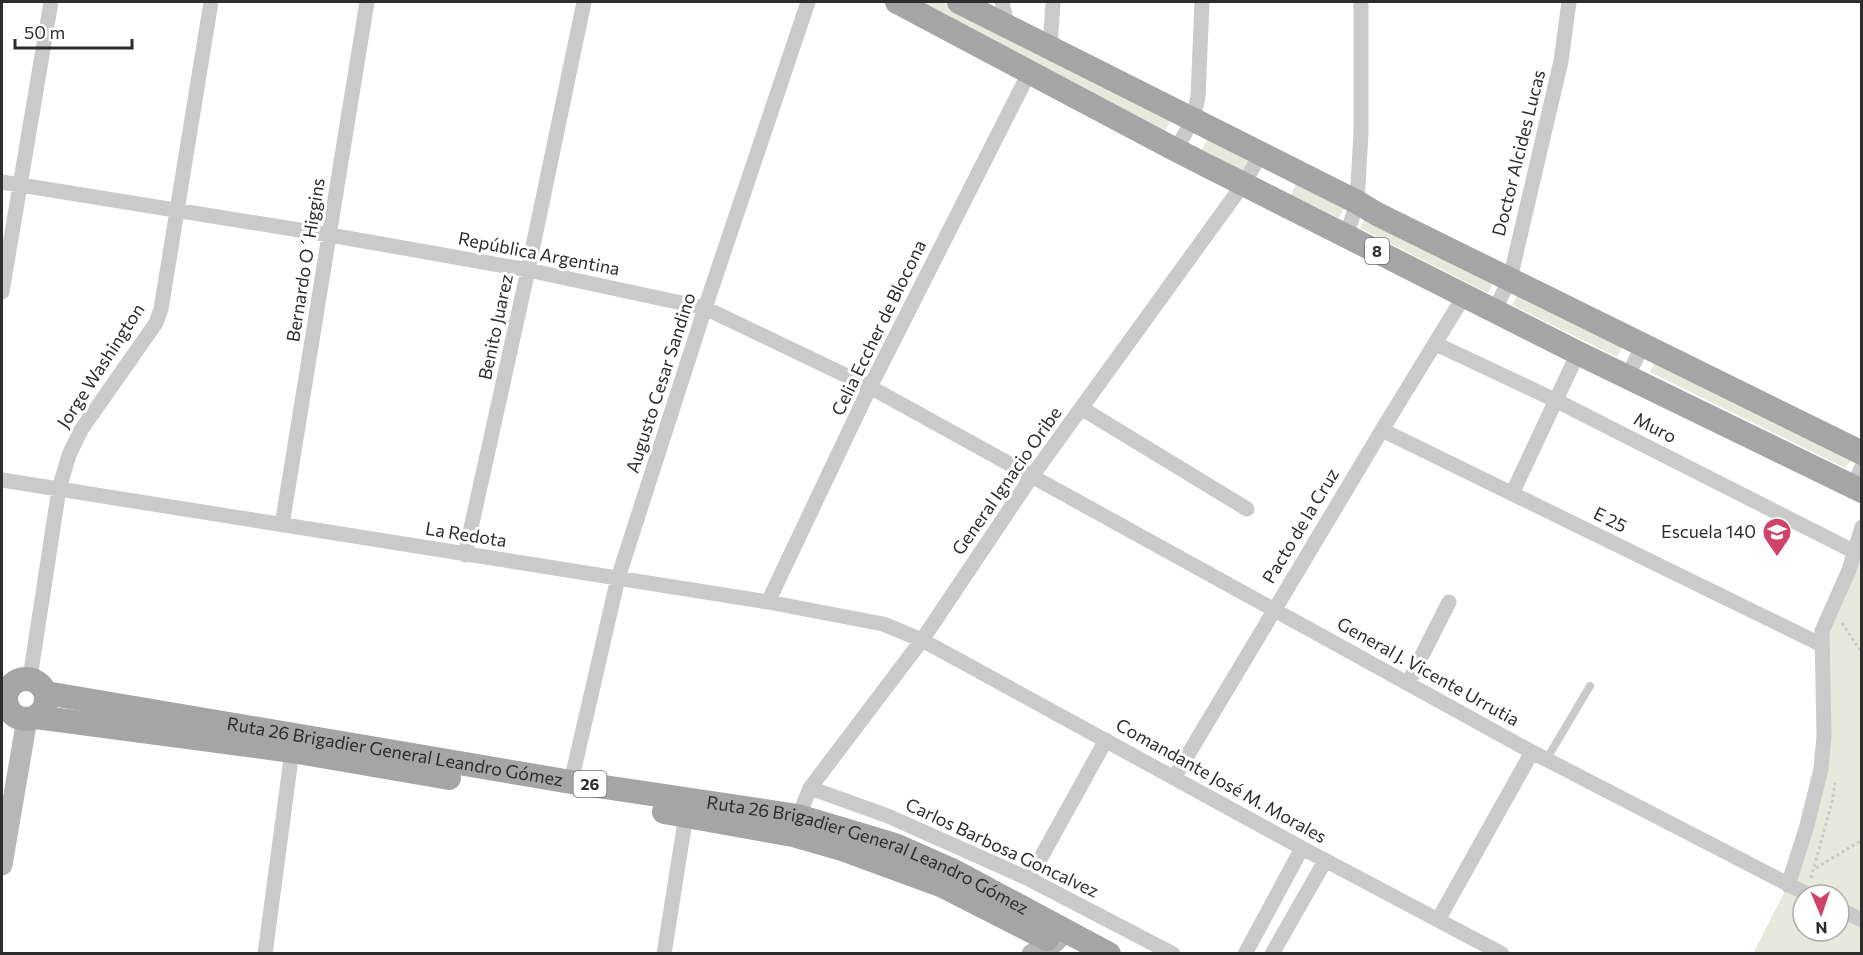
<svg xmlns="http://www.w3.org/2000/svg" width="1863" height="955" viewBox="0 0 1863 955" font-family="Commissioner,sans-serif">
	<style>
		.green { fill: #e6e9dc; fill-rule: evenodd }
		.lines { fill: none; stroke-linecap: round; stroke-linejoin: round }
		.path { stroke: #cacaca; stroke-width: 3; stroke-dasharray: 3 3; stroke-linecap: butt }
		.lane { stroke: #cacaca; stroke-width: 8 }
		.street { stroke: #cacaca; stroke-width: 15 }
		.secondary { stroke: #b7b7b7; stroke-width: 21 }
		.primary { stroke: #a5a5a5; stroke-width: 24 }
		.labels { text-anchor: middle; stroke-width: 6; stroke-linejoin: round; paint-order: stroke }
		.shield { fill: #fff; stroke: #6c6c6c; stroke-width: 1.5 }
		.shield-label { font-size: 16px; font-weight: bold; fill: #2d2d2d }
		.street-label { font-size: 18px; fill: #2d2d2d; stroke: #fff }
		.poi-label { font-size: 18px; fill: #2d2d2d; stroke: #fff; text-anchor: end }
	</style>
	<rect width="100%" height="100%" fill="#fff"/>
	<path class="green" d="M922 2H942L1171 121 1164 132Z
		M1208 139 1250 162 1245 172 1202 149Z
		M1296 184 1344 208 1339 218 1291 195Z
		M1365 218 1493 283 1488 293 1360 228Z
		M1518 294 1623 345 1617 357 1512 305Z
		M1655 362 1852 459 1845 468 1650 372Z
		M1861 527V953L1753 954 1788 885 1815 795 1822 645ZM1803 895H1839V931H1803Z"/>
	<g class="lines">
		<path class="path" d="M1842 623 1862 653
			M1816 868 1862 840
			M1811 878 1832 802 1835 783"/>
		<path class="lane" d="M1546 760 1590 686"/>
		<path class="street" d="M1002 2 1007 25
			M1050 48 1053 2
			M1176 150 1193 119 1198 97 1202 2
			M2 182 330 235 528 270 705 308 870 387 1532 752 1809 895
			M1347 235 1357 202 1361 133V2
			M2 292 51 2
			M1494 311 1510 279 1561 61 1569 2
			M1436 344 1555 400 1855 552
			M1627 377 1643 345
			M1081 408 1247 509
			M1382 430 1822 645
			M2 480 768 602 883 624 922 640 1302 848 1502 954
			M1852 487 1862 467
			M1512 494 1578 353
			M282 525 367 2
			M465 555 528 270 584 2
			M768 602 870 387 1029 73
			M30 678 59 489 69 455 81 430 156 323 161 309 211 2
			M1408 683 1449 602
			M1174 778 1382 430 1464 296
			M571 782 618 578 705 308 808 2
			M810 788 888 816 1029 879 1173 954
			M796 823 810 788 922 640 1032 476 1244 183 1261 154
			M1029 879 1106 740
			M1788 885 1806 829 1821 769 1824 736 1822 631 1849 570 1862 527
			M1839 909 1862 920
			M1438 920 1532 752
			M265 954 292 751
			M664 954 686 815
			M1245 954 1302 848
			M1272 954 1325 861"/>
		<path class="secondary" d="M2 865 27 719
			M1032 954 1055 942 1063 933"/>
		<g class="primary">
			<path d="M897 2 1176 150 1578 353 1862 491"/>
			<path d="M959 2 1357 202 1377 214 1862 453"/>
			<circle cx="26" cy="699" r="20"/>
			<path id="s1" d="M46 693 571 782 798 816 895 845 954 871 1109 954"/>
			<path d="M36 717 292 751 449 778"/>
			<path d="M664 812 793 835 842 849 943 886 1047 939"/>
		</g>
	</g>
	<defs>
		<g id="school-pin" transform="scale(1.5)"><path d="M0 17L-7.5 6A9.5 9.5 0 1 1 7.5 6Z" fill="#d14269" stroke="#fff"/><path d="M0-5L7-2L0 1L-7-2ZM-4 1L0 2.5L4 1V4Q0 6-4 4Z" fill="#fff"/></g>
	</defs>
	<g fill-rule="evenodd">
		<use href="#school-pin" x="1777" y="532"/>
	</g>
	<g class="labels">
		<g class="shield">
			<rect x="1365" y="238" width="24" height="26" rx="4.5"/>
			<rect x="573.5" y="771" width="33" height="26" rx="4.5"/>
		</g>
		<g class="shield-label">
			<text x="1377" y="257">8</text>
			<text x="590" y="790">26</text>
		</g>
		<g class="street-label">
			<text transform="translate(1519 153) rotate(-76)" y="6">Doctor Alcides Lucas</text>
			<text transform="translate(539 254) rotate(11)" y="6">República Argentina</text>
			<text transform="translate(306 260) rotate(-81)" y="6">Bernardo O´Higgins</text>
			<text transform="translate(496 327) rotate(-78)" y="6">Benito Juarez</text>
			<text transform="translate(879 328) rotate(-64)" y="6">Celia Eccher de Blocona</text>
			<text transform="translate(101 366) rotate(-57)" y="6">Jorge Washington</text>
			<text transform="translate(661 383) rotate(-72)" y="6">Augusto Cesar Sandino</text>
			<text transform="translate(1655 428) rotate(27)" y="6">Muro</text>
			<text transform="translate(1007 481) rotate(-55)" y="6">General Ignacio Oribe</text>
			<text transform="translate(1610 520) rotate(26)" y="6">E 25</text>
			<text transform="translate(1301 526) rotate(-59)" y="6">Pacto de la Cruz</text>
			<text transform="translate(466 535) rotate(9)" y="6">La Redota</text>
			<text transform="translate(1428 672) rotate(29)" y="6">General J. Vicente Urrutia</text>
			<text dy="6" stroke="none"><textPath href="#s1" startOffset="354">Ruta 26 Brigadier General Leandro Gómez</textPath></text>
			<text transform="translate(1221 781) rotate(29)" y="6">Comandante José M. Morales</text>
			<text transform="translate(1002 848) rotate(25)" y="6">Carlos Barbosa Goncalvez</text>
			<text dy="6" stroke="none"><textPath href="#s1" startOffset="840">Ruta 26 Brigadier General Leandro Gómez</textPath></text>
		</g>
		<g class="poi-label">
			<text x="1756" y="538">Escuela 140</text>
		</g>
	</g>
	<rect width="1863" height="955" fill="none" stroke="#2d2d2d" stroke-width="6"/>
	<g transform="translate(1821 913) rotate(178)"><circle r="28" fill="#ffffff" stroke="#ababab" stroke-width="1.5"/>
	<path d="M0-4.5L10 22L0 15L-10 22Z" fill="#d14269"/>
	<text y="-9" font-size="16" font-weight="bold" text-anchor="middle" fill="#2d2d2d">N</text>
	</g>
	<path d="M15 39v9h117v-9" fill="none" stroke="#2d2d2d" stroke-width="3"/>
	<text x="24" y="39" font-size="18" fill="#2d2d2d" stroke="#ffffff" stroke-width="4.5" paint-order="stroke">50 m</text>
</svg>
